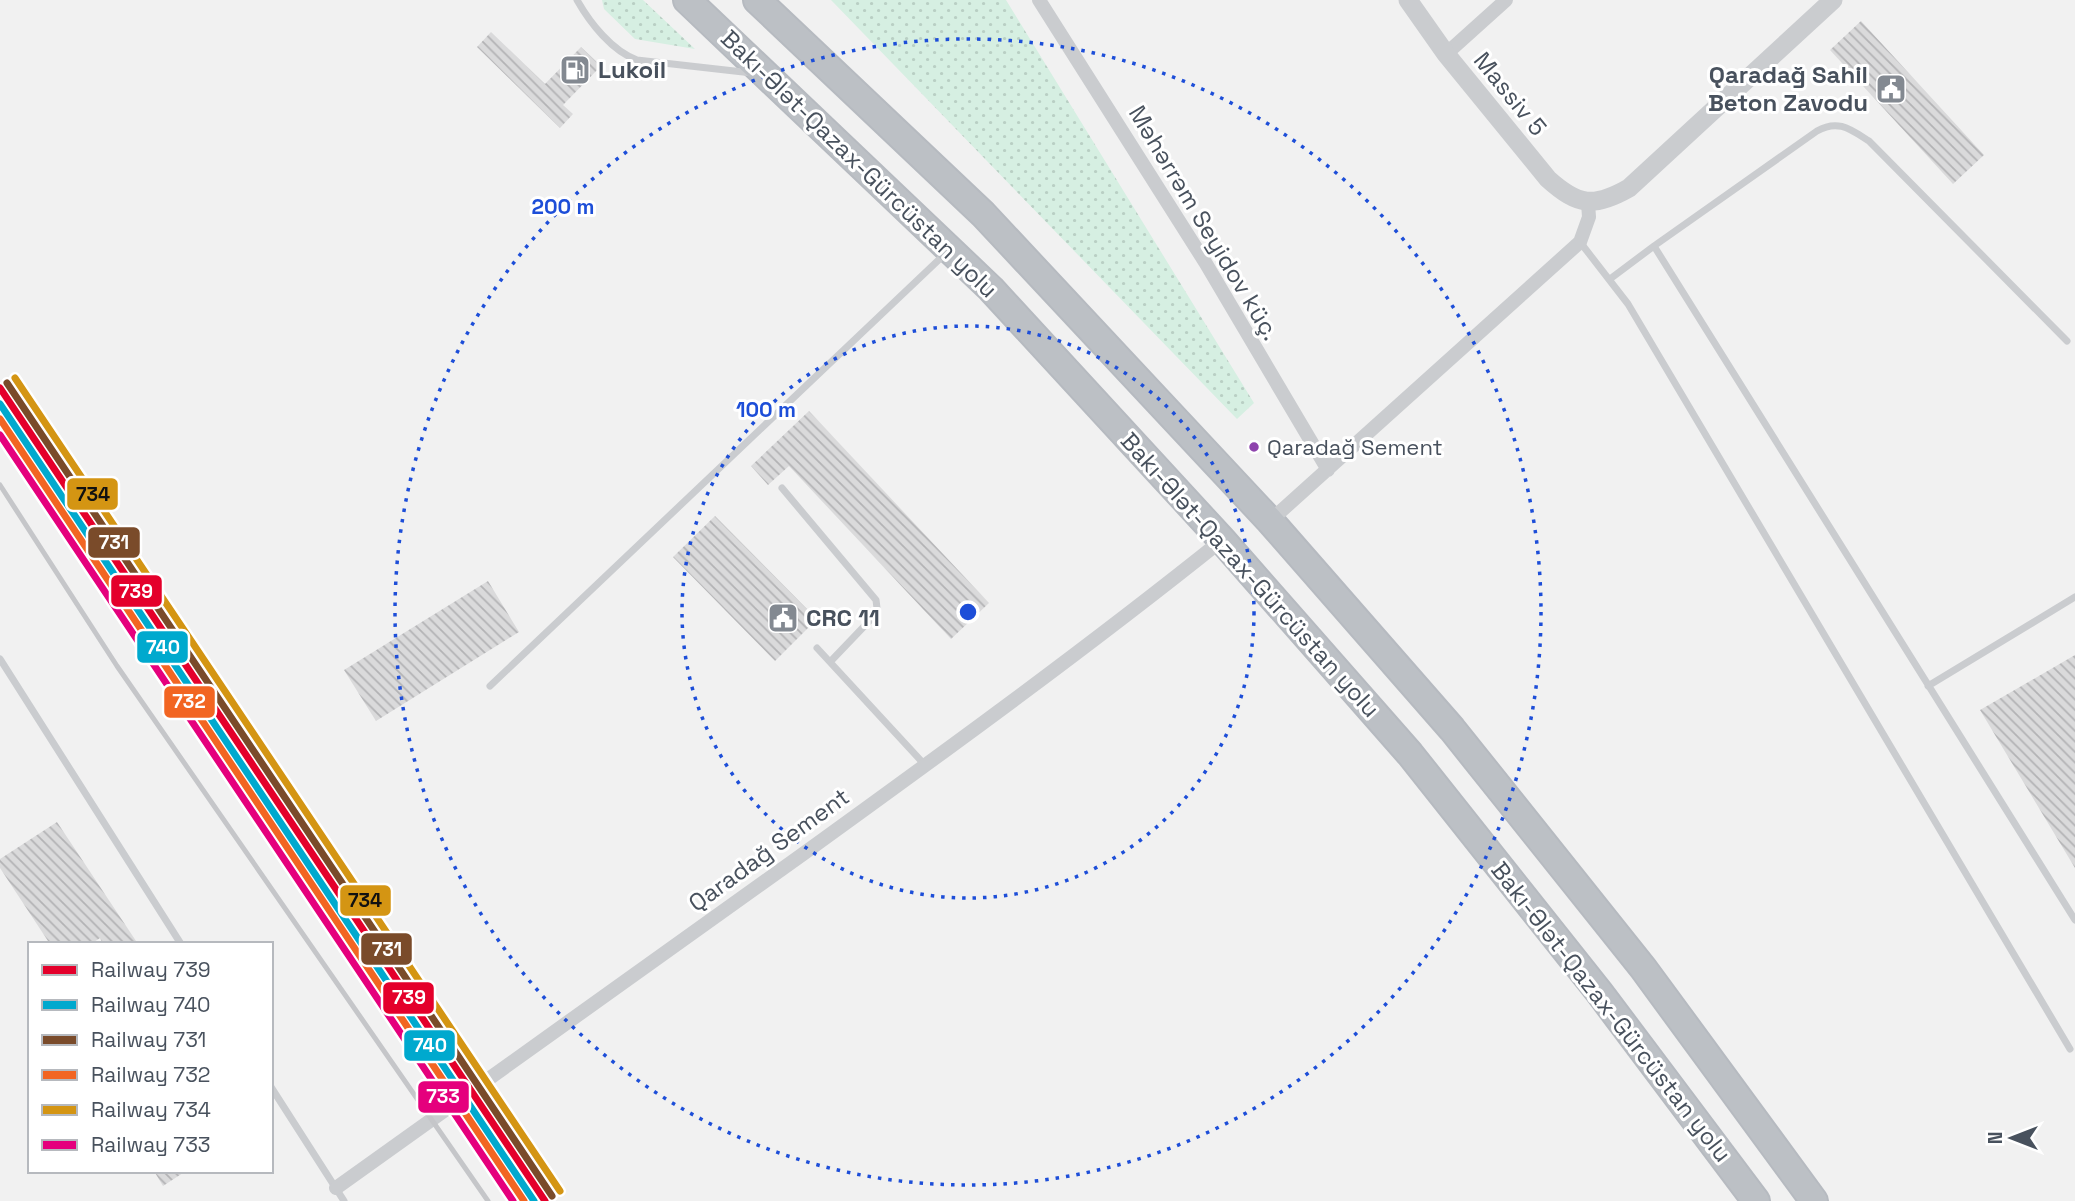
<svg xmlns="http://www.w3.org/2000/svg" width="2075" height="1201" viewBox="0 0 2075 1201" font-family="'Space Grotesk',sans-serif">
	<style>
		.grass { fill: url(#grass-dots) }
		.building { fill: url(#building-back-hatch) }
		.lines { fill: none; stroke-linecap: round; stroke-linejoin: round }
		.motorway-casing { stroke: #b6bac0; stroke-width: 30 }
		.service { stroke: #cacccf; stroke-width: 7 }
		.minor { stroke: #cacccf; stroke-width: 14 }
		.tertiary { stroke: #cacccf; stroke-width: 19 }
		.motorway { stroke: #bcc0c5; stroke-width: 26 }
		.rail { stroke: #c5c6c9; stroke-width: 5 }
		.rail-1-casing { stroke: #fff; stroke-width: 12 }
		.rail-2-casing { stroke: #fff; stroke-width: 12 }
		.rail-3-casing { stroke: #fff; stroke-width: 12 }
		.rail-4-casing { stroke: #fff; stroke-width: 12 }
		.rail-5-casing { stroke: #fff; stroke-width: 12 }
		.rail-6-casing { stroke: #fff; stroke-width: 12 }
		.rail-1 { stroke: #e4002b; stroke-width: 7 }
		.rail-2 { stroke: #00a9ce; stroke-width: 7 }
		.rail-3 { stroke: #7a4b2a; stroke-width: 7 }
		.rail-4 { stroke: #f26522; stroke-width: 7 }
		.rail-5 { stroke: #d49513; stroke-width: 7 }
		.rail-6 { stroke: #e5007d; stroke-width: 7 }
		.ring { fill: none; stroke: #1d4ed8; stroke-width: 3.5; stroke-dasharray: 3.5 7 }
		.bus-dot { fill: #8e44ad; stroke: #fff; stroke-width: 2.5 }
		.labels { text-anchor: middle; stroke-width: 6; stroke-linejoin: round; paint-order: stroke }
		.bus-label { font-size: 22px; fill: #48515d; stroke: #fff; text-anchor: start }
		.poi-label { font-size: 24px; font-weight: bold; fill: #48515d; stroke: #fff; text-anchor: start }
		.street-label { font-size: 24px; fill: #48515d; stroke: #fff }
		.centre { fill: #1d4ed8; stroke: #fff; stroke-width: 3.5 }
		.ring-label { font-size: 21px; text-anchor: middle; font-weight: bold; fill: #1d4ed8; stroke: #fff; stroke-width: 6; stroke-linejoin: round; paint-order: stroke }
		.line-badge { stroke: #fff; stroke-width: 2.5 }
		.badge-label { font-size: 19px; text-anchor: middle; font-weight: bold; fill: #fff }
		.pale-badge-label { font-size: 19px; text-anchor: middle; font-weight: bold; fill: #111 }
	</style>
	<defs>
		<pattern id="grass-dots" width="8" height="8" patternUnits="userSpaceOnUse" patternTransform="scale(1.75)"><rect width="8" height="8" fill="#d6efe2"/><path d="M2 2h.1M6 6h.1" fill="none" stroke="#b9cfc4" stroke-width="1.8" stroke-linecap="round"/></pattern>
		<pattern id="building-back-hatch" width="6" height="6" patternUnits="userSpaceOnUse" patternTransform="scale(1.75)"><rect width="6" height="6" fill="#dadadb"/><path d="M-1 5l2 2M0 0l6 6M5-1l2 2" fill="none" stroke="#b3b3b5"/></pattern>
	</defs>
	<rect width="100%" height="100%" fill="#f1f1f1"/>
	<path class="grass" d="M602 0H643L695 49 635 39 604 9Z
		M831 0H1006L1254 403 1237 419Z"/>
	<path class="building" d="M1861 21 1984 155 1953 184 1830 50Z
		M491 32 545 84 581 47 601 66 563 105 573 114 560 128 477 47Z
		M809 411 989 603 951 639 789 466 768 485 751 466Z
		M715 516 817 619 775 661 673 557Z
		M488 581 519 632 376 721 344 670Z
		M2075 655V868L1980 710Z
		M57 822 138 944H103L100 938 91 944H45L48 941 0 868V859Z
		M154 1171H186L163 1186Z"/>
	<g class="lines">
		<g class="motorway-casing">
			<path id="motorway" d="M687 0 991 289 1222 540 1410 754 1599 992 1756 1201
				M757 0 983 214 1270 521 1452 729 1643 968 1814 1201"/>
		</g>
		<path class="service" d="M577 0C590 23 612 51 637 60L752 73
			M1580 242 1628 304 2070 1049
			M1654 246 1817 131C1838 119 1850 129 1869 141L2067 341
			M1610 279 1654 246 2075 920
			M782 488 876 600 877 608 874 616 830 662
			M817 648 925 765
			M0 659 181 944
			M490 686 947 252
			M1928 686 2075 597
			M271 1087 344 1201"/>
		<path class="minor" d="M1039 0 1205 262 1328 470
			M1446 54 1506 0
			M1270 521 1580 242 1589 217 1588 203
			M336 1188C492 1078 647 966 803 854 944 752 1086 649 1222 540"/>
		<path class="tertiary" d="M1408 0 1446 54 1548 179C1578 206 1594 208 1629 188L1833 0"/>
		<use href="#motorway" class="motorway"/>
		<path class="rail" d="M0 412 526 1201
			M0 485 117 666 488 1201"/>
		<g class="rail-1-casing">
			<path id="rail-1" d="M0 388 545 1201"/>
		</g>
		<g class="rail-2-casing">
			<path id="rail-2" d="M0 404 534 1201"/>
		</g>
		<g class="rail-3-casing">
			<path id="rail-3" d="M7 383 552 1196"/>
		</g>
		<g class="rail-4-casing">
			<path id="rail-4" d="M0 419 524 1201"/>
		</g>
		<g class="rail-5-casing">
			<path id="rail-5" d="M15 378 560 1191"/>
		</g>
		<g class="rail-6-casing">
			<path id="rail-6" d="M0 435 513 1201"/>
		</g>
		<use href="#rail-1" class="rail-1"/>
		<use href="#rail-2" class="rail-2"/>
		<use href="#rail-3" class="rail-3"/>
		<use href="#rail-4" class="rail-4"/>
		<use href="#rail-5" class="rail-5"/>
		<use href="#rail-6" class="rail-6"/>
	</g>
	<g class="ring">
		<circle cx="968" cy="612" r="286"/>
		<circle cx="968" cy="612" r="573"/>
	</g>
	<defs>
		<g id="fuel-square" transform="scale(1.575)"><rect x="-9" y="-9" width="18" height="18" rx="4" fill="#838991" stroke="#fff"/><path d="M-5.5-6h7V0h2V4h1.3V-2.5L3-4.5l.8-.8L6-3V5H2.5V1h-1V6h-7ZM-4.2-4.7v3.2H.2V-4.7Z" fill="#fff"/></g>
		<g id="civic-square" transform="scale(1.575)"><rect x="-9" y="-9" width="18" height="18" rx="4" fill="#838991" stroke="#fff"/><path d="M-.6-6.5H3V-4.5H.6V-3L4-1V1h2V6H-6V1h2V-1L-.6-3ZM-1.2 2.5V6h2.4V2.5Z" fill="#fff"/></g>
	</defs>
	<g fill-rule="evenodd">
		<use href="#fuel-square" x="575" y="70"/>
		<use href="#civic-square" x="1891" y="89"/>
		<use href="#civic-square" x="783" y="618"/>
	</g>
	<circle class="bus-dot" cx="1254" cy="447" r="6"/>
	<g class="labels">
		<g class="bus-label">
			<text x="1267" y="455">Qaradağ Sement</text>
		</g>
		<g class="poi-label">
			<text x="598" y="78">Lukoil</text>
			<text x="1868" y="83" text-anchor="end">Qaradağ Sahil<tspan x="1868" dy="28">Beton Zavodu</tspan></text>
			<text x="806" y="626">CRC 11</text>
		</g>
		<g class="street-label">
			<text transform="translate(1510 94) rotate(51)" y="8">Massiv 5</text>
			<text transform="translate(859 164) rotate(44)" y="8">Bakı-Ələt-Qazax-Gürcüstan yolu</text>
			<text transform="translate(1204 223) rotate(59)" y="8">Məhərrəm Seyidov küç.</text>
			<text transform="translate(1250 575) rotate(48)" y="8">Bakı-Ələt-Qazax-Gürcüstan yolu</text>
			<text transform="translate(769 850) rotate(-36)" y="8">Qaradağ Sement</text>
			<text transform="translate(1611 1012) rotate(52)" y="8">Bakı-Ələt-Qazax-Gürcüstan yolu</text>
		</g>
	</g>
	<circle cx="968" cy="612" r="10" class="centre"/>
	<g class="ring-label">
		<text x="563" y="214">200 m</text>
		<text x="766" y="417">100 m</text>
	</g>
	<g class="line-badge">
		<rect x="66" y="477" width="53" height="34" rx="7" fill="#d49513"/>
		<rect x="87" y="526" width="54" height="33" rx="7" fill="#7a4b2a"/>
		<rect x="110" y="574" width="53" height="34" rx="7" fill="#e4002b"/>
		<rect x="136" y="630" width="53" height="34" rx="7" fill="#00a9ce"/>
		<rect x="163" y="685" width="53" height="34" rx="7" fill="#f26522"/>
		<rect x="339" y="884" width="53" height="33" rx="7" fill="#d49513"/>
		<rect x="360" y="932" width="53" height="34" rx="7" fill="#7a4b2a"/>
		<rect x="382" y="981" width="53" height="34" rx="7" fill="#e4002b"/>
		<rect x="403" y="1029" width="53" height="33" rx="7" fill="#00a9ce"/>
		<rect x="417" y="1080" width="53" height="34" rx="7" fill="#e5007d"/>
	</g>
	<g class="badge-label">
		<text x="114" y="549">731</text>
		<text x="136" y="598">739</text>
		<text x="163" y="654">740</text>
		<text x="189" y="708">732</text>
		<text x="387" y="956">731</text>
		<text x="409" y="1004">739</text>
		<text x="430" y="1052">740</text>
		<text x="443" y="1103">733</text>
	</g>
	<g class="pale-badge-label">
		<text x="93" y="501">734</text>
		<text x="365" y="907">734</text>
	</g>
	<rect x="28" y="942" width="245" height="231" fill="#ffffff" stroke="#b6b9be" stroke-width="2"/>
	<rect x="42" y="965" width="35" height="10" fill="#e4002b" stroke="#b6b9be" stroke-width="2"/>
	<text x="91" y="977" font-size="21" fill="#48515d">Railway 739</text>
	<rect x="42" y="1000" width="35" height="10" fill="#00a9ce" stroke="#b6b9be" stroke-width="2"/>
	<text x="91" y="1012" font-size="21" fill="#48515d">Railway 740</text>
	<rect x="42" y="1035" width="35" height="10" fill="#7a4b2a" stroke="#b6b9be" stroke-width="2"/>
	<text x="91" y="1047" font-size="21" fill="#48515d">Railway 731</text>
	<rect x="42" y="1070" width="35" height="10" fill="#f26522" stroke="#b6b9be" stroke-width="2"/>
	<text x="91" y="1082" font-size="21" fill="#48515d">Railway 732</text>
	<rect x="42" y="1105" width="35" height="10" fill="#d49513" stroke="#b6b9be" stroke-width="2"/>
	<text x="91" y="1117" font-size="21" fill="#48515d">Railway 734</text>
	<rect x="42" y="1140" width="35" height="10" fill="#e5007d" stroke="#b6b9be" stroke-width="2"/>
	<text x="91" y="1152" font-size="21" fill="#48515d">Railway 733</text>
	<g transform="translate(2012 1138) rotate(270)" stroke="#ffffff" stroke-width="5" paint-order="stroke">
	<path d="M0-5L12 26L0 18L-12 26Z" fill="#48515d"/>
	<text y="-10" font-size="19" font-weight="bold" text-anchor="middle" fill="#48515d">N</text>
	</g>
</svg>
